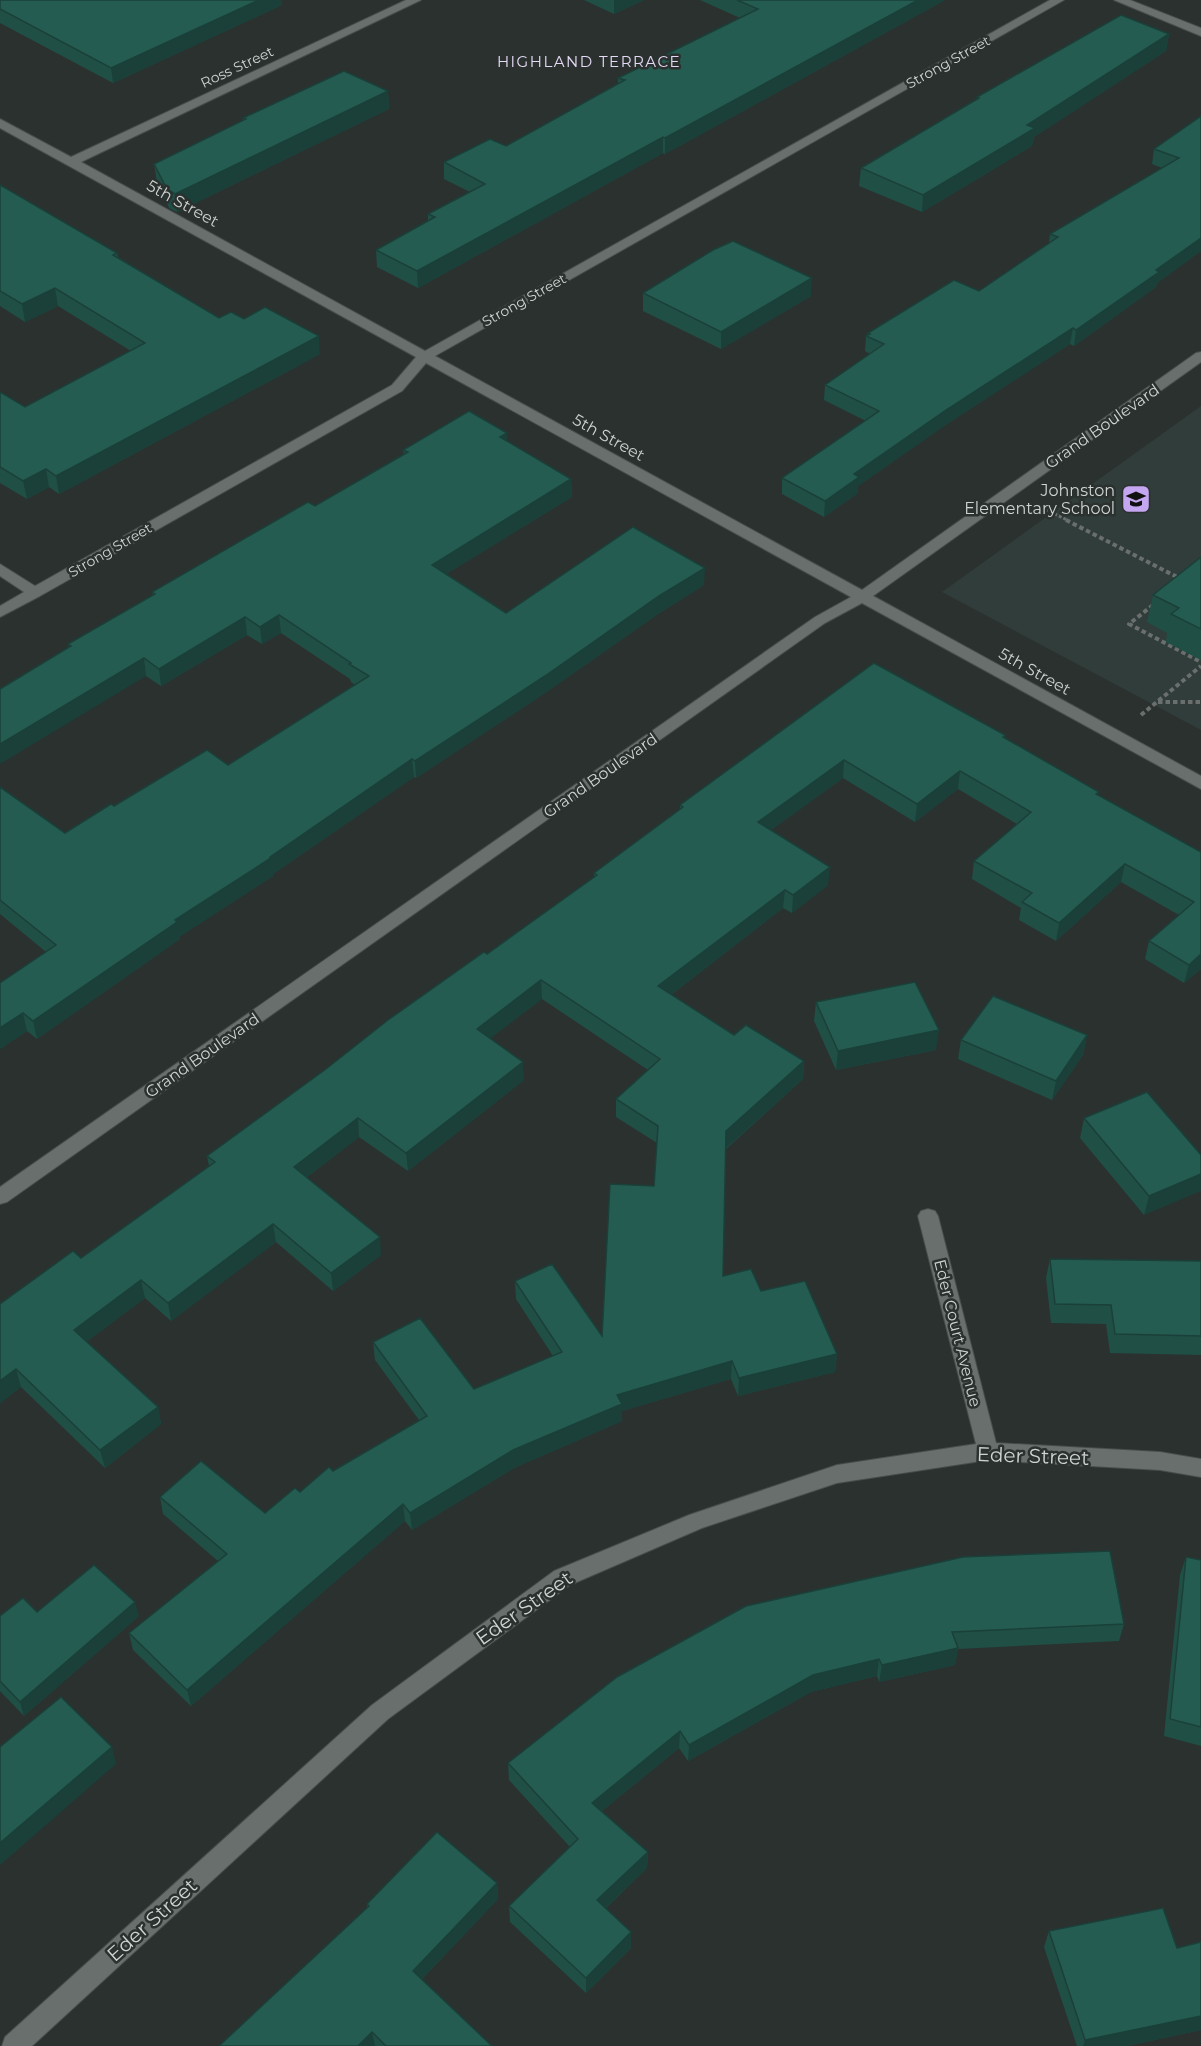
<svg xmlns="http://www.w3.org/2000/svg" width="1201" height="2046" viewBox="0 0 1201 2046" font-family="Montserrat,sans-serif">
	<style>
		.built { fill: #303d3a }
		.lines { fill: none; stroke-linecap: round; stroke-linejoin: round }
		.street-casing { stroke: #484d4b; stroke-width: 2 }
		.path-far1 { stroke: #6a6f6e; stroke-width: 3; stroke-dasharray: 3 2; stroke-linecap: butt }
		.path { stroke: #6a6f6e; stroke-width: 4; stroke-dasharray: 4.5 3; stroke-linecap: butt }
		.street { fill: #686f6d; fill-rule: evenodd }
		.wall { fill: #204f46 }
		.shaded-wall { fill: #1a4039 }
		.building { fill: #255c51; stroke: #1a4039; stroke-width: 1.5 }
		.labels { text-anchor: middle; stroke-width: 5; stroke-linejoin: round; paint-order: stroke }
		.far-street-label { font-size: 14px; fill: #cfd3d2; stroke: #2b312f }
		.far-neighbourhood-label { font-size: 15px; letter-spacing: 1.5px; fill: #e5daf6; stroke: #2b312f }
		.street-label { font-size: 16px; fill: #cfd3d2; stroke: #2b312f }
		.poi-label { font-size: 16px; fill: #cfd3d2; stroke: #2b312f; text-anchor: end }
		.near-street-label { font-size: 20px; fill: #cfd3d2; stroke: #2b312f }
	</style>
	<rect width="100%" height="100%" fill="#2b312f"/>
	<path class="built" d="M1201 406V730L942 592Z"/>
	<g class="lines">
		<g class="street-casing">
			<path id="street" d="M406 0H421L81 162 425 351 1050 0H1064L435 356 862 590 1196 353 1201 352V362L873 596 1201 776V789L862 603 825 623 7 1202 0 1204V1187L815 617 851 597 426 363 402 391 40 596 0 617V606L24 592 0 576V564L35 586 392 385 416 357 0 128V119L71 157Z
				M1114 0H1130L1201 28V36Z
				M928 1209 935 1211 938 1216 996 1443 1160 1452 1201 1459V1477L1160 1470 988 1460 837 1483 702 1528 570 1585 388 1719 32 2046H2L5 2037 372 1705 554 1571 689 1515 837 1465 976 1444 918 1216 921 1211Z"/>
		</g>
		<path class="path-far1" d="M1041 507 1069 521"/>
		<path class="path" d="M1066 520 1181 579
			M1153 605 1129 624 1201 662
			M1158 702H1201
			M1141 715 1201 666"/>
		<use href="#street" class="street"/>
	</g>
	<path class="wall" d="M0 0H281L282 5 113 83 0 23Z
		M584 0H644L614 14Z
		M700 0H945L665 154 663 153 418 288 377 267 376 250 428 221V214L470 192 444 179V162L506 146 618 84V78L740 18Z
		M1169 34 1166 51 1034 137 1032 146 922 212 859 186 861 168 977 99V97Z
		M388 91 389 109 177 212 169 208 157 182 154 164 243 120V118Z
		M1201 116V251L1157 283 1156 287 1074 346 1070 344 944 426 858 486V493L824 517 782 494V478L866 421 824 400 825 385 870 354 865 351 866 336 868 333 979 291 1049 243 1050 234 1162 168 1152 164 1154 149Z
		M0 185 117 253 118 257 219 318 244 319 320 354 59 494 49 487 27 499 0 483V392L25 407 131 351 58 306 25 322 0 306Z
		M643 293 811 296 721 349 643 311Z
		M507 441 571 479 572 497 446 574 506 613 704 585 658 614 545 693 416 778 414 777 273 874V876L179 937 180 939 37 1039 27 1031 0 1049V983L46 952 0 914V787L65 833 114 806 228 765 355 685 351 682 350 679 281 633 262 644 247 635 161 686 146 676 69 648 68 644 153 595 152 592 315 506 404 455 403 450Z
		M1201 557V660L1166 642 1167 633 1147 622 1153 595Z
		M874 663 1005 735V739L1098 795 1201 852V969L1184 983 1145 959 1149 941 1179 915 1121 882 1056 941 1019 920 1021 908 972 879 974 861 1017 824 958 789 915 822 843 778 771 830 828 885 792 913 783 908 671 995 734 1035 804 1061 803 1079 726 1149 723 1276 761 1291 837 1354 835 1372 738 1396 731 1379 622 1411V1421L514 1468 412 1530 405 1521 191 1706 133 1650 129 1633 218 1561 163 1514 160 1497 265 1513 419 1420 375 1360 373 1342 474 1389 553 1356 516 1299 515 1281 602 1336 654 1186 657 1143 616 1117V1099L648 1070 542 999 490 1038 524 1080 408 1171 359 1137 307 1177 381 1255 333 1291 276 1242 171 1321 145 1298 86 1342 158 1407 161 1424 105 1468 21 1387 0 1403V1304L81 1258 209 1166 207 1156 594 877V873L680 810V805Z
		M816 1002 936 1050 836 1070 814 1021Z
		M1087 1035 1083 1055 1052 1100 958 1059 961 1040Z
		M1084 1118 1201 1155 1144 1215 1080 1138Z
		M1050 1259 1201 1261V1355L1110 1353 1106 1324 1051 1323 1046 1278Z
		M1186 1557 1201 1560V1746L1164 1736 1180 1575Z
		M746 1606 1124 1624 1119 1641 958 1649 955 1665 879 1682 877 1676 811 1692 688 1761 679 1748 602 1811 648 1852 647 1868 606 1908 631 1932V1948L586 1993 510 1922 509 1906 570 1847 509 1780 508 1763Z
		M37 1612 139 1616 24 1716 0 1691V1616Z
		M497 1883 498 1899 422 1979 492 2046H219L367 1908V1904Z
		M1049 1931 1177 1948 1201 1942V2030L1127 2046H1077L1044 1947Z"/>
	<path class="shaded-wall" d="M259 0H281L282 5 113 83 111 68Z
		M614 0H644L614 14Z
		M918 0H945L665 154V138Z
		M1169 34 1166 51 1034 137 1032 146 922 212 923 195 1027 125Z
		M388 91 389 109 177 212 175 194Z
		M663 137V153L418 288 417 271Z
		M1201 238V251L1157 283 1156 287 1074 346 1076 330 1156 270Z
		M812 278 811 296 721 349V332Z
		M55 288 58 306 25 322 22 304Z
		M1073 328 1070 344 944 426 858 486V493L824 517 825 501 854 474 946 410Z
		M319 336 320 354 59 494 56 476Z
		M507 433V450L500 437Z
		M46 469 49 487 27 499 23 481Z
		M571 479 572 497 433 582 432 565Z
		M705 568 704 585 658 614 545 693 416 778 415 761 659 596Z
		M279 615 281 633 262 644 260 627Z
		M245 617 247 635 161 686 159 669Z
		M144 658 146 676 0 764V744Z
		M412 759 414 777 273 874V876L179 937 180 939 37 1039 33 1021 175 920 270 857Z
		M844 760 843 778 757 840 758 822Z
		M960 771 958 789 915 822 917 804Z
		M1125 864 1121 882 1056 941 1059 923Z
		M830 867 828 885 792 913 793 895Z
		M785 890 783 908 658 1005V986Z
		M1201 954V969L1184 983 1189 965Z
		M541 980 542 999 478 1048 477 1029Z
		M23 1013 27 1031 0 1049V1028Z
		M939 1030 936 1050 836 1070 838 1051Z
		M1087 1035 1083 1055 1052 1100 1056 1081Z
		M804 1061 803 1079 725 1149 726 1131Z
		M523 1062 524 1080 408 1171 406 1153Z
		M358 1118 359 1137 296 1185 294 1167Z
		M1201 1174V1191L1144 1215 1149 1196Z
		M273 1224 276 1242 171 1321 168 1303Z
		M380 1237 381 1255 333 1291 331 1273Z
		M141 1280 145 1298 78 1348 74 1330Z
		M837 1354 835 1372 738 1396 739 1378Z
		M732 1361 731 1379 622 1411V1421L514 1468 412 1530 410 1513 513 1450 617 1395Z
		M16 1369 21 1387 0 1403V1381Z
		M158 1407 161 1424 105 1468 100 1450Z
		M403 1504 405 1521 191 1706 187 1690Z
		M135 1602 139 1616 24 1716 20 1702Z
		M958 1648 955 1665 879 1682 882 1665Z
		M879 1659 877 1676 811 1692 688 1761 689 1745 813 1675Z
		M680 1731 679 1748 592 1819V1803Z
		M112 1747 116 1764 0 1865V1843Z
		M648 1852 647 1868 597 1916V1900Z
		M497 1883 498 1899 415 1986 413 1971Z
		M631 1932V1948L586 1993V1978Z
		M1201 2016V2030L1127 2046H1083L1085 2040Z
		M372 2032 375 2046H358Z"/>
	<path class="building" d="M0 0H259L111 68 0 9Z
		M737 0H918L665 138 663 137 417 271 376 250 435 217 428 214 485 184 444 162 490 139 506 146 625 80 618 78 758 9Z
		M1121 15 1169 34 1027 125 1035 128 923 195 861 168 979 98 977 97Z
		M344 71 388 91 175 194 167 189 154 164 246 119 243 118Z
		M1201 116V238L1156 270 1159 272 1076 330 1073 328 946 410 854 474 859 477 825 501 782 478 879 411 825 385 884 344 866 336 870 334 868 333 954 280 979 291 1058 237 1050 234 1179 158 1154 149Z
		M0 185 117 253 113 255 219 318 231 312 244 319 265 307 319 336 56 476 46 469 23 481 0 467V392L25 407 145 343 55 288 22 304 0 291Z
		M733 241 812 278 721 332 643 293 713 250Z
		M469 411 507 433 500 437 571 479 432 565 506 613 633 527 705 568 659 596 545 676 415 761 412 759 270 857 271 858 175 920 177 922 33 1021 23 1013 0 1028V983L56 945 0 900V787L65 833 111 804 114 806 207 750 228 765 369 676 349 664 351 663 279 615 260 627 245 617 159 669 144 658 0 744V689L71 646 68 644 155 594 152 592 308 502 315 506 408 452 403 450Z
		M1201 557V629L1171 614 1179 608 1153 595Z
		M874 663 1005 735 1003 737 1099 792 1096 794 1201 852V954L1189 965 1149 941 1194 902 1125 864 1059 923 1022 902 1032 893 974 861 1031 812 960 771 917 804 844 760 758 822 830 867 793 895 785 890 658 986 734 1035 746 1025 804 1061 726 1131 723 1276 751 1269 761 1291 805 1281 837 1354 739 1378 732 1361 617 1395 622 1404 513 1450 410 1513 403 1504 187 1690 129 1633 227 1554 160 1497 201 1461 265 1513 295 1488 300 1492 329 1467 333 1471 427 1416 373 1342 420 1318 474 1389 562 1352 515 1281 552 1264 602 1336 610 1184 654 1186 658 1126 616 1099 660 1059 541 980 477 1029 523 1062 406 1153 358 1118 294 1167 380 1237 331 1273 273 1224 168 1303 141 1280 74 1330 158 1407 100 1450 16 1369 0 1381V1304L73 1251 81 1258 215 1162 207 1156 326 1069 388 1020 484 952 487 954 597 875 594 873 683 807 680 805Z
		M915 982 939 1030 838 1051 816 1002Z
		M993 996 1087 1035 1056 1081 961 1040Z
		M1147 1092 1201 1155V1174L1149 1196 1084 1118Z
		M1050 1259 1201 1261V1336L1115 1334 1111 1305 1055 1304Z
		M1110 1551 1124 1624 952 1632 958 1648 882 1665 879 1659 813 1675 689 1745 680 1731 592 1803 648 1852 597 1900 631 1932 586 1978 509 1906 578 1839 508 1763 617 1677 746 1606 963 1557Z
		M1186 1557 1201 1560V1727L1170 1719Z
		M94 1565 135 1602 20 1702 0 1681V1616L23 1598 37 1612Z
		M61 1697 112 1747 0 1843V1747Z
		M437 1832 497 1883 413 1971 492 2046H386L372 2032 358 2046H219L369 1906 367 1904Z
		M1163 1908 1177 1948 1201 1942V2016L1085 2040 1049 1931Z"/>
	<defs>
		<g id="school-square" transform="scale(1.5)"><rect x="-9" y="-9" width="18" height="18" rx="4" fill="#c5a7f1" stroke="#2b312f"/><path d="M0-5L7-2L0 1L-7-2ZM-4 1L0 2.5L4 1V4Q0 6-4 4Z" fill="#111"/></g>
	</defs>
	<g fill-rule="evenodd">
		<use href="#school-square" x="1136" y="499"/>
	</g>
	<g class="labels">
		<g class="far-street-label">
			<text transform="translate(948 62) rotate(-29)" y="5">Strong Street</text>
			<text transform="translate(237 67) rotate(-25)" y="5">Ross Street</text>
			<text transform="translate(524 300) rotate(-29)" y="5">Strong Street</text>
			<text transform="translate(110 550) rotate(-30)" y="5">Strong Street</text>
		</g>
		<g class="far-neighbourhood-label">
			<text x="589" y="67">HIGHLAND TERRACE</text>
		</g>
		<g class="street-label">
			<text transform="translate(183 203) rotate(29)" y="6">5th Street</text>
			<text transform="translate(1102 426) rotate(-35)" y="6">Grand Boulevard</text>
			<text transform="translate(609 437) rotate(29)" y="6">5th Street</text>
			<text transform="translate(1035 671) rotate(29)" y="6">5th Street</text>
			<text transform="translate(600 775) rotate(-35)" y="6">Grand Boulevard</text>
			<text transform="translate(202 1055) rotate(-35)" y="6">Grand Boulevard</text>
			<text transform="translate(958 1333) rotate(76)" y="6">Eder Court Avenue</text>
		</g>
		<g class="poi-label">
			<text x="1115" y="496">Johnston<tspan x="1115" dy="18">Elementary School</tspan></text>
		</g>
		<g class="near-street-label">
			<text transform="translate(1033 1456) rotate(2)" y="7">Eder Street</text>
			<text transform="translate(524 1608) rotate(-35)" y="7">Eder Street</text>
			<text transform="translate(152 1920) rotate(-42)" y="7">Eder Street</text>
		</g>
	</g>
</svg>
